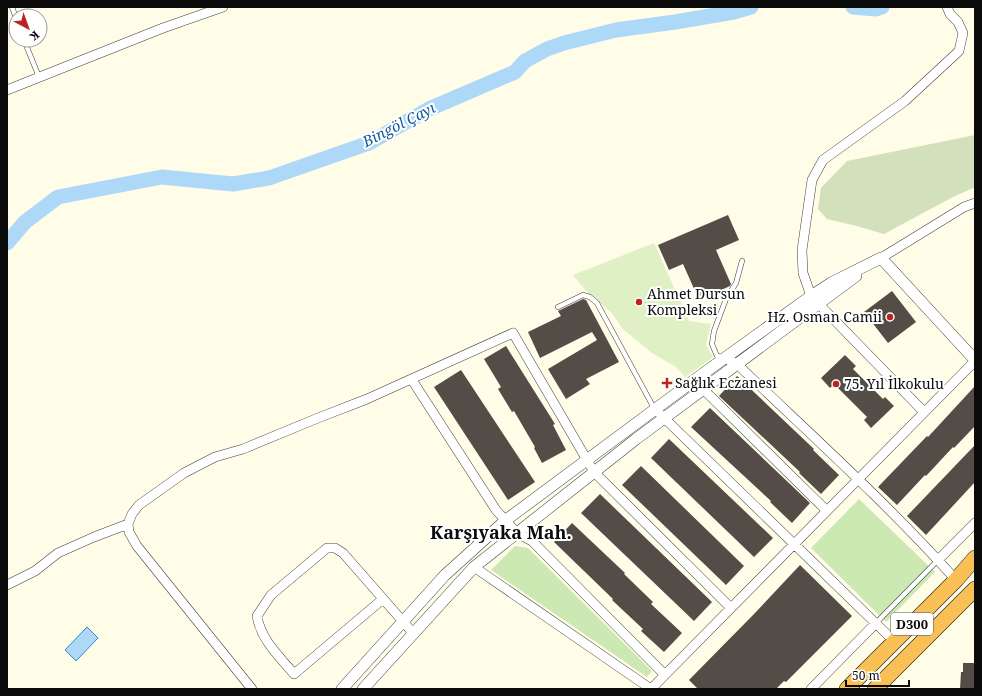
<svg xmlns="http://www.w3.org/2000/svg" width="982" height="696" viewBox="0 0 982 696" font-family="'Noto Serif',serif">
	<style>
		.green { fill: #cce9b3 }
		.cemetery { fill: #d2e0bb }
		.pitch { fill: #dff0c4 }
		.water { fill: #add8f7; stroke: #3389cf }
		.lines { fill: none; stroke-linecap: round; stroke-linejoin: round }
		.river { stroke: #add8f7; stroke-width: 15 }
		.building { fill: #534c47 }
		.service-casing { stroke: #3e3e3e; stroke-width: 5.5 }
		.minor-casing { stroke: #3e3e3e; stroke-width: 10 }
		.tertiary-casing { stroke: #3e3e3e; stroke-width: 12 }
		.trunk-casing { stroke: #1c1c1c; stroke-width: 16 }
		.service { stroke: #fff; stroke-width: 4.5 }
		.minor { stroke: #fff; stroke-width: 9 }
		.tertiary { stroke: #fff; stroke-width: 11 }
		.trunk { stroke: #f9c056; stroke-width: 15 }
		.poi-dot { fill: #bc2222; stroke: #fff; stroke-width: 1.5 }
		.labels { text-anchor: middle; stroke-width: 4; stroke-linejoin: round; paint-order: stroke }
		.shield { fill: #fff; stroke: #545454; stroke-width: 1 }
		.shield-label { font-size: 13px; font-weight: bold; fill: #0b0b0b }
		.poi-label { font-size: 14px; fill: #0b0b0b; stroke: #fff; text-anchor: start }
		.water-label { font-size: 15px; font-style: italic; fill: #135b9d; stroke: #fff }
		.district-label { font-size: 18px; font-weight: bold; fill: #0b0b0b; stroke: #fff }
	</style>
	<rect width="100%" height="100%" fill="#fffce8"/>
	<path class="green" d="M859 499 935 572 886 622 811 548Z
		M515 546 528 548 652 671 647 677 491 570Z"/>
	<path class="cemetery" d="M975 135V187L951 198 884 234 857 226 827 219 818 209 821 188 847 161Z"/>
	<path class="pitch" d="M654 243 689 321 711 324 706 345 713 357 685 377 676 367 652 353 623 329 611 312 586 291 573 275Z"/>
	<path class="water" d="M87 627 98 638 76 661 65 650Z"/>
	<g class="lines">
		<path class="river" d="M853 7 876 9 882 7
			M7 243 25 222 58 197 162 177 233 184 269 178 369 143 429 109 515 72 525 61 547 49 564 43 616 30 675 22 734 12 751 7"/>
	</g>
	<path class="building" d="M728 215 739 240 716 250 731 284 730 286 699 300 683 264 669 270 658 245Z
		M892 291 916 322 888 343 864 312Z
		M583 299 586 300 619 362 586 379 590 384 566 399 548 369 597 340 592 332 540 358 528 332 561 316 558 311Z
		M506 346 555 424 553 425 566 450 542 463 534 448 535 447 514 411 512 412 498 389 501 387 484 359Z
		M845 355 856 366 853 369 883 399 885 397 894 406 871 428 864 420 867 417 834 384 830 388 821 378Z
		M461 370 535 482 508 500 434 387Z
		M737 376 814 449 813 450 839 475 821 494 799 473 800 472 719 396Z
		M975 386V426L954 448 953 447 926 476 925 475 897 505 878 487 927 436 928 437Z
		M710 408 810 503 792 523 770 502 771 501 691 427Z
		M669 439 773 538 754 557 651 458Z
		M975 445V482L926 535 907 516Z
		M641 466 744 566 726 585 622 485Z
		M600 494 712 602 694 621 581 513Z
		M572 523 625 573 624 574 653 602 651 604 682 633 664 652 641 631 643 629 612 600 613 599 554 542Z
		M800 565 852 616 786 682 784 681 776 689H698L689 680 755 613Z
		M963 663H975V689H960L961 672H963Z"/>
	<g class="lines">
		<g class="service-casing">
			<path id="service" d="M12 7 16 18
				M24 40 39 77
				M558 307 583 295 590 297 597 303 655 410
				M723 357 717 356 712 344 714 331 726 299 736 283 742 261
				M876 623 938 560"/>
		</g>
		<g class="minor-casing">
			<path id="minor" d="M7 90 163 28 223 7
				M881 258 964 207 975 203
				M725 358 737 364C811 435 888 504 956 580
				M412 380 496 510 517 533 532 541 665 675
				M703 389 826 510
				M924 412 811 296 803 273 802 250 812 180 823 160 905 101 959 51 963 33 958 22 950 14 947 7
				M660 414 894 641
				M938 560 975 523
				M474 567 651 689 975 361
				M7 585 35 571 58 553 94 537 128 524
				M383 599 294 674C279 656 261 640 257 616L271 595 327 548H335L343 553 413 633
				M252 689 137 546 129 532 128 524 132 514 139 505 184 473 215 457 243 449 318 418 367 399 513 333 594 472 731 608
				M811 689 876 623"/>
		</g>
		<g class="tertiary-casing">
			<path id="tertiary" d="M881 258 975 360
				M342 689 445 575 506 520 704 373 811 296 831 283 881 258
				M363 689 474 567 636 439 856 276"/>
		</g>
		<g class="trunk-casing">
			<path id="trunk" d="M847 689 956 580 975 558
				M875 689 975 589"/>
		</g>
		<use href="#service" class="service"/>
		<use href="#minor" class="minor"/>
		<use href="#tertiary" class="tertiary"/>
		<use href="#trunk" class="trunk"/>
	</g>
	<g class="poi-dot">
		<circle cx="639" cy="302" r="4"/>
		<circle cx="890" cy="317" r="4"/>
		<path d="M665 377h4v4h4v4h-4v4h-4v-4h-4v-4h4z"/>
		<circle cx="836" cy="384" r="4"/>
	</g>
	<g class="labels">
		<rect class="shield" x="891" y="613" width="42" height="22" rx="3"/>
		<g class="shield-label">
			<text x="912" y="629">D300</text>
		</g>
		<g class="poi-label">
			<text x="647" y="299">Ahmet Dursun<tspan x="647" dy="16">Kompleksi</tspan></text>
			<text x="882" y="322" text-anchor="end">Hz. Osman Camii</text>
			<text x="675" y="388">Sağlık Eczanesi</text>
			<text x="844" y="389">75. Yıl İlkokulu</text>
		</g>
		<g class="water-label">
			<text transform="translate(399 125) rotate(-27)" y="5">Bingöl Çayı</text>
		</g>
		<g class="district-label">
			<text x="501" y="539">Karşıyaka Mah.</text>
		</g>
	</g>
	<rect width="982" height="696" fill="none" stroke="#0b0b0b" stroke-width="16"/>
	<g transform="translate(28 28) rotate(139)"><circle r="19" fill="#ffffff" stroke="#9d9d9d"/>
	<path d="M0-3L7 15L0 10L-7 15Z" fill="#bc2222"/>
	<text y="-6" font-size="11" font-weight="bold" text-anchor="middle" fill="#0b0b0b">K</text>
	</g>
	<path d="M846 680v6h63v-6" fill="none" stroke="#0b0b0b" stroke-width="2"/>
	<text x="852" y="680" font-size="12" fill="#0b0b0b" stroke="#ffffff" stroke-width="3" paint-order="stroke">50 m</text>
</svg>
